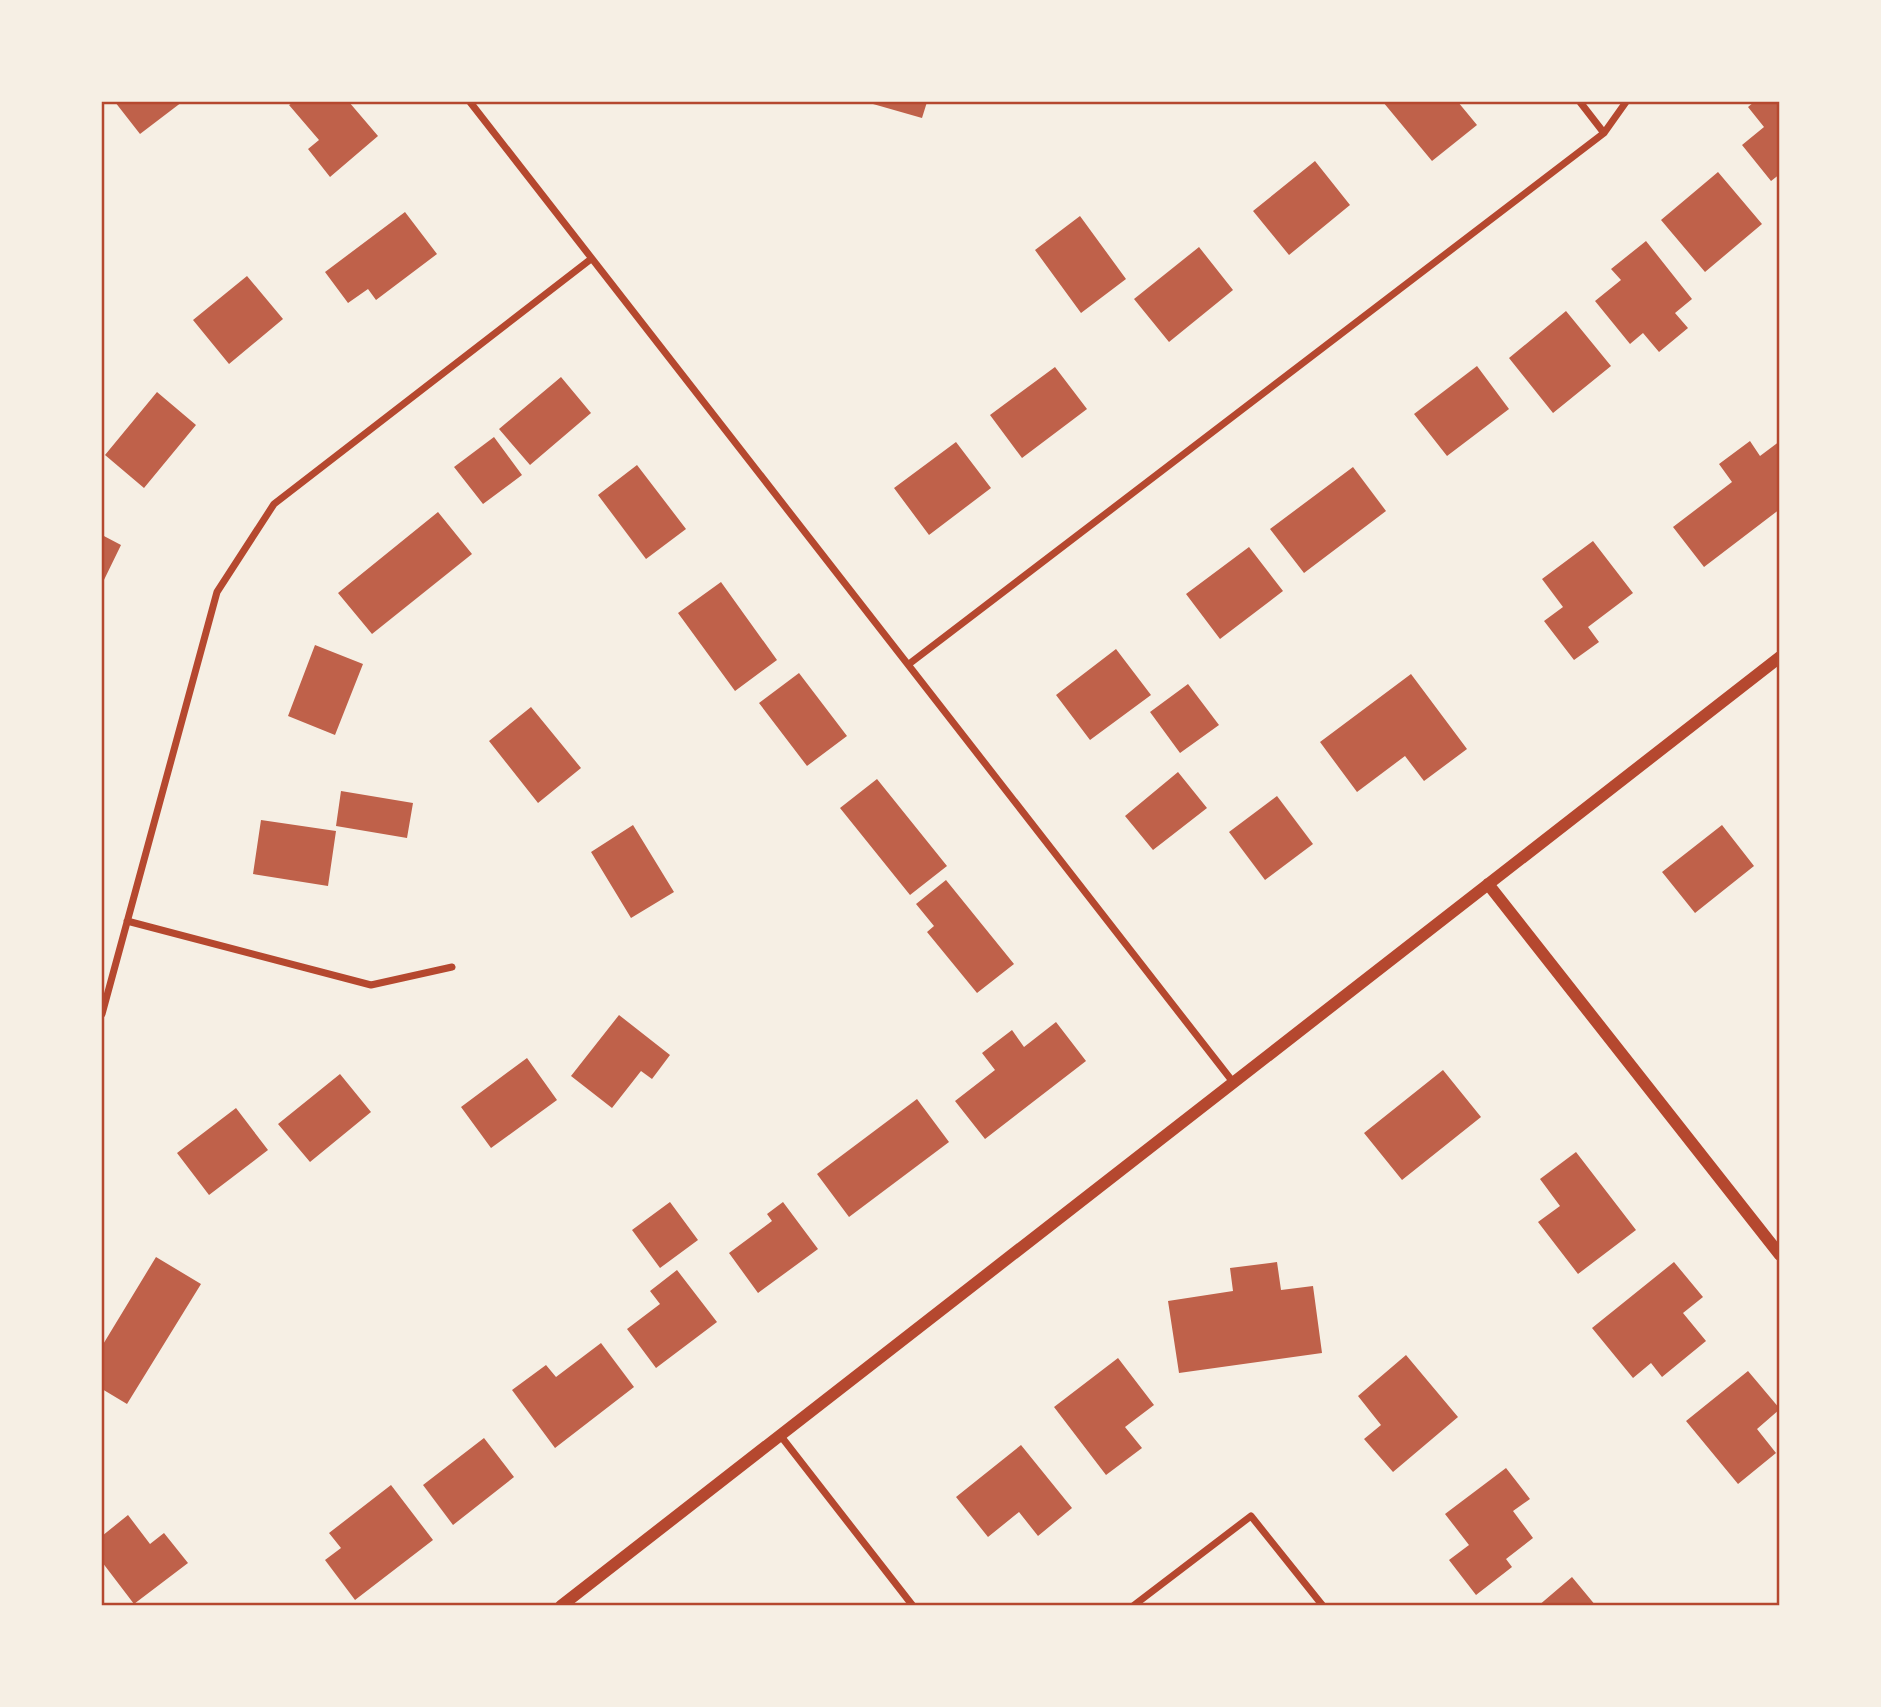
<svg xmlns="http://www.w3.org/2000/svg" width="1881" height="1707" viewBox="0 0 1881 1707" font-family="'Work Sans',sans-serif">
	<style>
		.building { fill: #bf614a }
		.lines { fill: none; stroke-linecap: round; stroke-linejoin: round }
		.minor { stroke: #b5482f; stroke-width: 7 }
		.tertiary { stroke: #b5482f; stroke-width: 12 }
		.neatline { fill: none; stroke: #b5482f; stroke-width: 2.5 }
	</style>
	<rect width="100%" height="100%" fill="#f6efe4"/>
	<path class="building" d="M115 102H182L140 134Z
		M294 102H349L378 136 330 177 308 149 319 140 289 105Z
		M866 102H927L922 118Z
		M1383 102H1458L1477 125 1432 161Z
		M1754 102H1780V174L1771 181 1742 145 1764 127 1748 107Z
		M1315 161 1350 205 1289 255 1253 211Z
		M1718 172 1762 224 1705 272 1661 220Z
		M405 212 437 254 376 300 368 289 348 303 325 272Z
		M1080 216 1126 279 1081 313 1035 250Z
		M1646 241 1692 299 1675 313 1688 328 1659 352 1643 333 1630 344 1595 301 1621 280 1611 269Z
		M1199 247 1233 290 1169 342 1134 299Z
		M247 276 283 319 229 364 193 320Z
		M1566 311 1611 366 1553 413 1509 358Z
		M1477 366 1509 409 1447 456 1414 414Z
		M1055 367 1087 409 1022 458 990 415Z
		M561 377 591 413 530 465 499 429Z
		M157 392 196 425 144 488 105 455Z
		M494 437 522 475 483 504 454 467Z
		M1750 441 1760 456 1780 441V509L1704 567 1673 527 1732 482 1719 464Z
		M956 442 991 488 929 535 894 488Z
		M637 465 686 529 646 559 598 495Z
		M1353 467 1386 511 1304 573 1270 529Z
		M438 512 472 554 372 634 338 593Z
		M102 535 121 545 102 584Z
		M1593 541 1633 593 1588 627 1599 642 1574 660 1544 621 1563 607 1542 579Z
		M1249 547 1283 591 1220 639 1186 594Z
		M721 582 777 660 735 691 678 613Z
		M315 645 363 664 335 735 288 716Z
		M1116 649 1151 695 1090 740 1056 695Z
		M799 673 847 736 807 766 759 703Z
		M1411 674 1467 749 1424 781 1405 756 1357 792 1320 742Z
		M1188 684 1219 725 1180 753 1150 712Z
		M531 707 581 768 538 803 489 741Z
		M1178 772 1207 808 1153 850 1125 816Z
		M877 779 947 866 910 895 840 808Z
		M341 791 413 803 407 838 336 826Z
		M1277 796 1313 844 1265 880 1229 832Z
		M261 820 336 831 328 886 253 874Z
		M633 825 674 892 631 918 591 852Z
		M1722 825 1754 866 1695 913 1662 872Z
		M946 880 1014 964 977 993 927 932 934 926 916 904Z
		M619 1015 670 1055 652 1079 641 1071 612 1108 571 1076Z
		M1056 1022 1086 1061 985 1139 955 1101 995 1070 982 1053 1012 1030 1024 1047Z
		M527 1058 557 1100 491 1148 461 1107Z
		M1443 1070 1481 1117 1402 1180 1364 1133Z
		M340 1074 371 1112 310 1162 278 1124Z
		M917 1099 949 1142 849 1217 817 1174Z
		M236 1108 268 1150 209 1195 177 1153Z
		M1576 1152 1636 1230 1578 1274 1538 1222 1560 1206 1540 1179Z
		M670 1202 698 1240 660 1268 632 1230Z
		M783 1202 818 1249 758 1293 729 1253 772 1221 767 1214Z
		M156 1257 201 1284 127 1404 102 1389V1346Z
		M1277 1262 1281 1290 1313 1286 1322 1353 1179 1373 1168 1301 1233 1291 1230 1268Z
		M1674 1262 1703 1297 1683 1313 1706 1341 1662 1377 1651 1363 1633 1378 1592 1328Z
		M677 1270 717 1322 656 1368 627 1329 660 1304 650 1291Z
		M601 1343 634 1387 555 1448 512 1390 546 1365 556 1377Z
		M1406 1355 1458 1417 1393 1472 1364 1439 1381 1425 1358 1396Z
		M1118 1358 1154 1405 1125 1427 1142 1448 1106 1475 1054 1407Z
		M1748 1371 1780 1409 1757 1429 1776 1453 1738 1484 1686 1421Z
		M484 1438 514 1477 453 1525 423 1485Z
		M1021 1445 1072 1508 1038 1536 1019 1512 988 1537 956 1497Z
		M1506 1468 1530 1499 1513 1511 1533 1538 1506 1559 1512 1567 1476 1595 1449 1560 1469 1545 1445 1514Z
		M391 1485 433 1540 355 1600 325 1560 341 1548 329 1533Z
		M128 1515 150 1544 164 1533 188 1563 134 1604 102 1562V1536Z
		M1572 1577 1596 1606H1538Z"/>
	<g class="lines">
		<path class="minor" d="M470 102 1233 1082
			M1580 102 1604 133
			M909 664 1604 133 1626 102
			M127 921 371 985 452 967
			M102 1014 217 592 274 504 591 259
			M780 1435 913 1606
			M1133 1606 1251 1516 1323 1606"/>
		<path class="tertiary" d="M1488 884 1780 1255
			M561 1606 1780 657"/>
	</g>
	<rect width="1881" height="1707" fill="none" stroke="#f6efe4" stroke-width="206"/>
	<rect x="103" y="103" width="1675" height="1501" class="neatline"/>
</svg>
